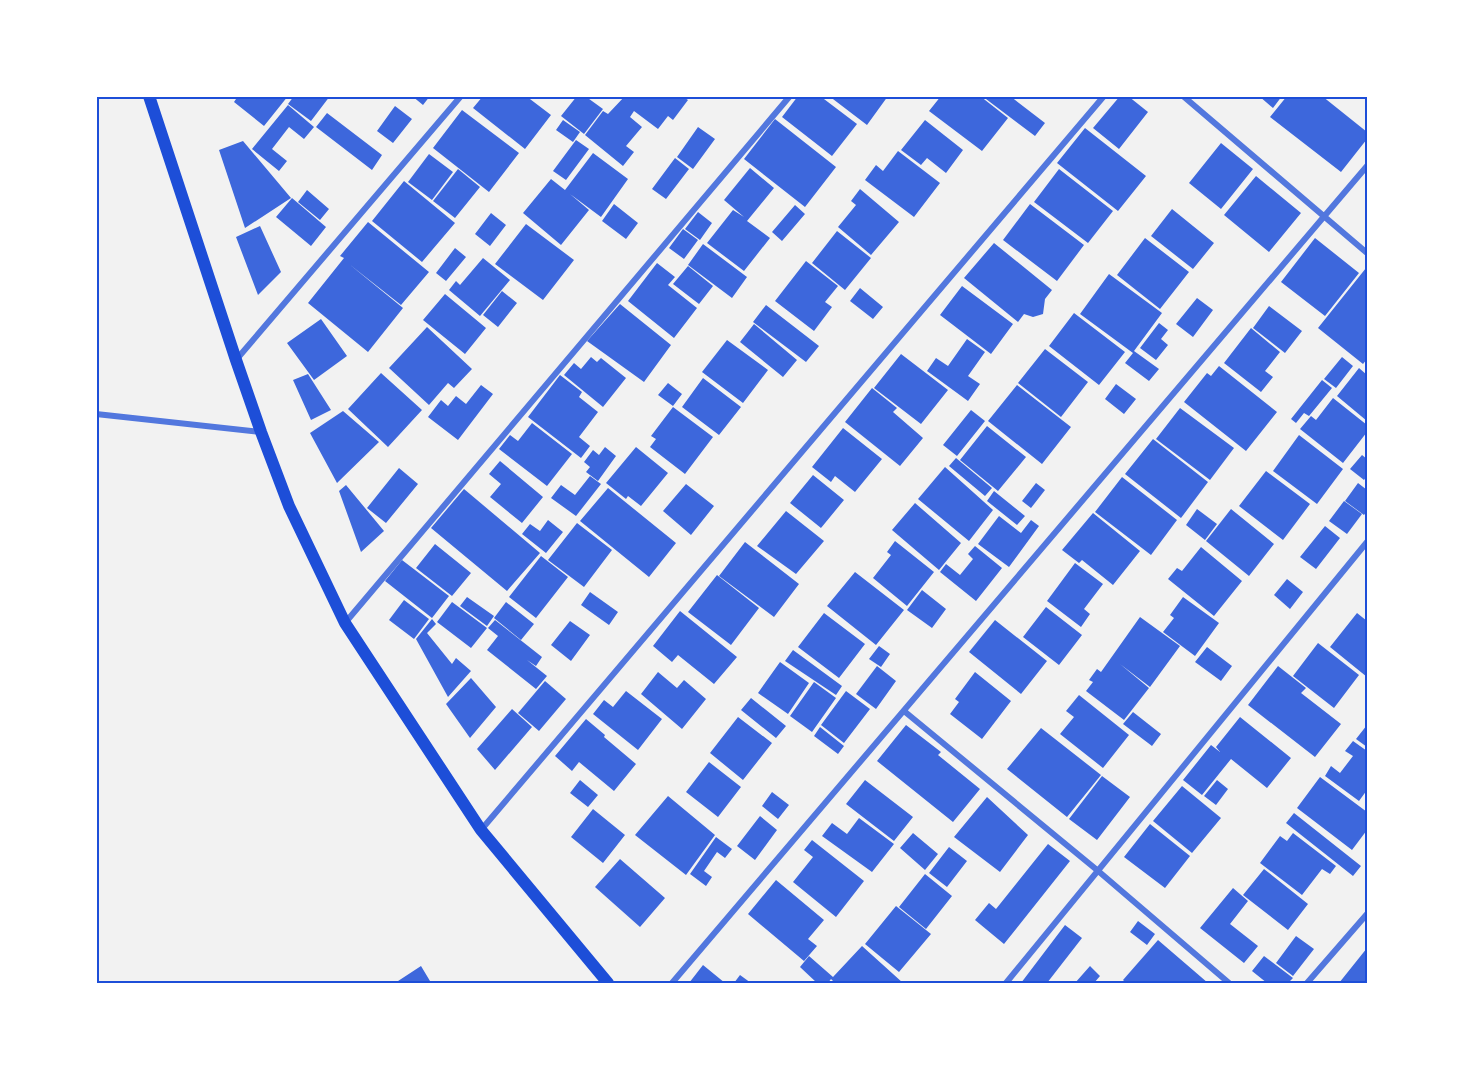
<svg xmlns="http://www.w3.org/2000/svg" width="1463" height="1079" viewBox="0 0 1463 1079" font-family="'Nunito Sans',sans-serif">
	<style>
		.building { fill: #3d67dc }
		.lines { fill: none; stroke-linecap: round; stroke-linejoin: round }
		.minor { stroke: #5277de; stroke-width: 6 }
		.secondary { stroke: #1d4ed8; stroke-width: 12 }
		.neatline { fill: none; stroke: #1d4ed8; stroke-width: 2 }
	</style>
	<rect width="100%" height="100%" fill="#f2f2f2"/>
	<path class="building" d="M238 96H288L264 126 234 102Z
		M294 96H330L311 121 288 104Z
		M412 96H430L423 105Z
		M483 96H526L551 115 525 149 473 108Z
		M577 96H585L603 109 584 134 561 116Z
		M625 96H682L688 100 673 120 668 116 658 129 634 111 630 117 642 127 626 146 634 152 623 166 585 135 603 111 608 114Z
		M798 96H820L857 124 832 156 782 117Z
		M829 96H888L867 125Z
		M941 96H980L1008 118 982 151 929 111Z
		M982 96H1010L1045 123 1035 136Z
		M1120 96H1128L1148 112 1119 149 1093 128Z
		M1259 96H1282L1273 108Z
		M1287 96H1322L1367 132V139L1341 172 1270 117Z
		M288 105 314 127 304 139 289 127 272 149 287 161 279 171 252 149Z
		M395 106 412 119 393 143 377 131Z
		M462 110 519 153 489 192 433 148Z
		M327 113 382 155 372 170 316 127Z
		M775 119 836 167 805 207 744 159Z
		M563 120 580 132 573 142 556 130Z
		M925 120 963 150 946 173 927 158 921 165 901 150Z
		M698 127 715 139 693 169 677 157Z
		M1085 128 1146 176 1118 211 1057 163Z
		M576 140 589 149 566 180 553 171Z
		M243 141 291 198 245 228 219 150Z
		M1221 143 1253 169 1221 209 1189 183Z
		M898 151 940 183 914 217 865 180 876 165 883 171Z
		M593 153 628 179 601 217 570 194 589 210 561 245 523 213 551 179 565 190Z
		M429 154 453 172 432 200 408 182Z
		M675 158 689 169 666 199 652 189Z
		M750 168 774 188 747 221 770 238 744 271 707 243 733 210 744 217 724 200Z
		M458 169 480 187 455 218 433 201Z
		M1059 169 1113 211 1088 243 1034 202Z
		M1256 176 1301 213 1269 252 1224 215Z
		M404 181 455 223 422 262 372 221Z
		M860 189 899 222 871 255 838 227 856 205 851 201Z
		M307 190 329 209 320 220 298 202Z
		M292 198 326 227 311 246 276 217Z
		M614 204 638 223 626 239 602 221Z
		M1030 204 1084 245 1057 281 1003 240Z
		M795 205 805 214 782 241 772 232Z
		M1172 209 1214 243 1193 269 1151 236Z
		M698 212 712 223 700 240 685 229Z
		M491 213 506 225 490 246 475 234Z
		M368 222 429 272 401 305 349 264 403 308 368 352 308 303 344 258 340 256Z
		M526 224 574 260 543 300 495 264Z
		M260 226 281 272 258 295 236 237Z
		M683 229 698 240 684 259 669 248Z
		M837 231 871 258 845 290 812 263Z
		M1145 238 1189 272 1160 309 1117 275Z
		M1315 238 1359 273 1325 316 1281 282Z
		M994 243 1052 290 1045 299 1043 314 1033 317 1024 314 1018 322 964 278Z
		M703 244 747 277 732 298 688 265Z
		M455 248 466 257 446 281 436 273Z
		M483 258 510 280 480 316 449 290 456 281 460 285Z
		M806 261 838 286 825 302 832 307 814 331 775 301Z
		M657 263 675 277 668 285 697 308 674 338 628 301Z
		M688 266 713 286 699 304 673 284Z
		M1366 268 1367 359 1363 364 1318 328Z
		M1109 274 1162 313 1134 351 1159 369 1149 381 1125 363 1133 353 1080 314Z
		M962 286 1013 324 991 354 940 315Z
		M860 288 883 307 873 319 850 301Z
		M502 291 517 303 498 327 483 315Z
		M445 294 486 328 465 354 423 320Z
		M1197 298 1213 310 1193 337 1176 324Z
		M620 304 671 345 644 382 587 341Z
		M766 305 819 346 806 362 753 322Z
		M1269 306 1302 331 1285 353 1253 328Z
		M1074 313 1125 352 1099 385 1049 346Z
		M321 319 347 356 314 380 287 343Z
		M1159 323 1168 330 1161 339 1168 345 1156 360 1140 348Z
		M754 324 797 360 783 377 740 342Z
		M427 327 472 369 454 388 448 383 429 405 389 368Z
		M1251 328 1280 352 1265 371 1273 377 1261 392 1224 363Z
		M967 339 985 352 968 376 980 384 968 401 927 371 936 358 948 366Z
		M727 340 768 370 743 403 702 372Z
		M1045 349 1088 382 1061 417 1018 383Z
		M901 354 948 390 921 424 874 388Z
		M591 357 597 362 601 358 626 378 603 407 564 375 574 363 581 369Z
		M1342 357 1353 366 1336 388 1324 379Z
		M1219 366 1277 412 1246 451 1184 402 1207 373 1211 376Z
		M1359 368 1367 375V421L1337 396Z
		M381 373 422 410 388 447 348 409Z
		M308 374 331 410 311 420 293 380Z
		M560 375 582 392 579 397 598 412 579 437 590 446 581 458 528 417Z
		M703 378 741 407 719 435 682 407Z
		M1322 380 1332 388 1309 416 1304 413 1296 423 1291 419Z
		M668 383 682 394 673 406 658 395Z
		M1116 384 1136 399 1124 414 1105 399Z
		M481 385 493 394 458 440 428 417 441 400 448 406 456 396 466 404Z
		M1017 385 1071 427 1042 464 988 421Z
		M872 388 897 408 893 412 923 438 900 466 845 422Z
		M1333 398 1367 425V432L1343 463 1300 429 1311 416 1316 420Z
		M673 407 713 437 685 474 650 447 656 439 651 436Z
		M1180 408 1234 448 1210 480 1156 439Z
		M971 410 985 421 957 456 943 445Z
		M343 411 379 442 337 483 310 433Z
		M532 423 572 454 547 486 499 449 510 435 518 441Z
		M987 426 1026 457 998 491 960 460Z
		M843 428 882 459 855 492 835 476 831 482 812 467Z
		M1299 435 1343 469 1317 504 1273 471Z
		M1153 439 1208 482 1181 518 1125 474Z
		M605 447 616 456 598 481 586 472 590 467 584 462 593 450 599 455Z
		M636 447 668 473 641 506 628 496 626 499 606 483Z
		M1362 455 1367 459V476L1364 480 1350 469Z
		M956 458 992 488 985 496 949 466Z
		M500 461 543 497 522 523 490 497 501 484 489 474Z
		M945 467 993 510 969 541 918 499Z
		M399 468 418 484 386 523 367 508Z
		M1266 471 1310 504 1283 540 1239 506Z
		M813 475 844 500 821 528 790 503Z
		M590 476 601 484 576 516 551 498 561 485 575 495Z
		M1122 477 1177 520 1151 555 1095 512Z
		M1036 483 1045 490 1031 508 1022 501Z
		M1358 483 1367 490V511L1364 515 1345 501Z
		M686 484 714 506 691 535 663 511Z
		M346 485 384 531 361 552 339 491Z
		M608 488 676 543 649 577 580 521Z
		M464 489 540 553 507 591 431 528Z
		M994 491 1025 516 1017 525 987 501Z
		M1344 501 1362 514 1347 534 1329 521Z
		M915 503 961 543 939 570 892 530Z
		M1197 509 1217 524 1205 540 1186 525Z
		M1231 509 1274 544 1249 576 1206 541Z
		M786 511 824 541 796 574 757 546Z
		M1093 513 1140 551 1113 585 1082 560 1079 563 1062 550Z
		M999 516 1021 533 1031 520 1039 526 1009 567 978 544Z
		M548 520 563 532 546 553 522 534 530 524 540 531Z
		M577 523 612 550 584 587 548 560Z
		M1325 526 1340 538 1316 569 1300 557Z
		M895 541 934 572 907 606 873 578 891 555 887 552Z
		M745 542 799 584 774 617 719 576Z
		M435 544 471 573 452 596 416 568Z
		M975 546 1002 568 976 601 940 572 946 564 960 575 973 559 968 554Z
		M1201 547 1242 581 1214 616 1168 579 1177 568 1182 571Z
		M541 556 568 577 536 618 509 597Z
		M402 560 449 596 432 618 385 581Z
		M1075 563 1103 584 1084 609 1090 614 1081 627 1047 601Z
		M855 572 904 610 876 645 827 606Z
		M717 575 759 608 731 645 688 612Z
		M1287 579 1303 592 1290 609 1274 595Z
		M922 590 946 609 932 628 907 610Z
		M590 592 618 612 609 625 581 605Z
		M467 597 494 616 487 626 460 606Z
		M1183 597 1219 623 1195 656 1163 632 1174 618 1170 615Z
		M404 600 429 619 414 639 389 620Z
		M452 602 487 628 471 648 437 622Z
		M506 602 534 624 521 640 494 618Z
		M1046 607 1082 635 1059 665 1023 637Z
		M680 611 737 657 714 684 678 655 672 662 653 646Z
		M824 613 865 644 839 678 798 647Z
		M1357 613 1367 621V677L1330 647Z
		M1140 617 1180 646 1150 687 1120 664 1149 688 1124 720 1086 691 1093 682 1089 680 1097 669 1101 672Z
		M432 619 436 624 427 633 452 664 456 658 471 671 448 697 416 639Z
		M495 620 542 657 536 666 527 660 547 676 536 689 487 650 498 636 488 628Z
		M995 620 1047 661 1021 694 969 652Z
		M570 621 590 635 571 661 551 645Z
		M1318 643 1359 675 1334 708 1293 676Z
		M879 646 890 654 881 667 869 659Z
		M1207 647 1232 666 1221 681 1195 662Z
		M793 650 842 686 836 695 785 661Z
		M780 662 809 683 788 714 758 693Z
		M877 666 896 681 876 709 856 694Z
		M1278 666 1306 688 1301 693 1341 724 1315 757 1248 705Z
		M658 672 677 688 684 680 706 699 682 729 641 694Z
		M975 672 1011 701 982 739 950 714 959 702 955 699Z
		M471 678 496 707 470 738 446 704Z
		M545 681 566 699 539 731 518 713Z
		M814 682 836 698 812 732 790 716Z
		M626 691 662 719 638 750 593 714 604 700 613 707Z
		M846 691 870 709 844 743 821 725Z
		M1079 695 1129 735 1103 768 1060 734 1074 717 1066 711Z
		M751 698 786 726 776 738 741 710Z
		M512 709 532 727 495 770 477 749Z
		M1133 712 1161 734 1152 746 1123 724Z
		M738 717 772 743 743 780 710 753Z
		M1240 717 1291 758 1267 788 1231 759 1202 795 1183 780 1211 745 1220 752 1216 747Z
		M586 719 605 735 604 737 636 764 614 791 579 762 572 771 555 756Z
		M906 725 941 752 938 755 980 789 953 822 877 761Z
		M1367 725V747L1356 739Z
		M820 727 844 746 838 754 814 736Z
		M1041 728 1101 775 1067 817 1007 769Z
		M1353 741 1367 751V790L1359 801 1325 776 1331 766 1340 773 1353 756 1345 751Z
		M709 762 741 787 718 817 686 792Z
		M1102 776 1130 797 1097 840 1069 819Z
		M1320 777 1367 812V830L1352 850 1297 808Z
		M580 780 598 795 588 807 570 793Z
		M865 780 913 817 894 841 846 804Z
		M1217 780 1228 789 1216 805 1204 796Z
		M1182 786 1221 818 1192 853 1153 821Z
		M772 792 789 805 778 819 762 806Z
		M668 796 715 835 686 875 635 835Z
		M987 797 1028 835 1000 872 954 837Z
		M593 809 625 835 603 863 571 837Z
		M1294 813 1361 866 1353 876 1286 823Z
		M760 816 777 830 755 860 737 846Z
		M859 818 894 844 872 872 822 836 832 823 847 834Z
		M1150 824 1190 856 1165 888 1124 857Z
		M913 833 938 854 925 870 900 848Z
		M1293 833 1336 866 1330 874 1322 869 1302 895 1260 863 1280 836 1287 841Z
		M716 837 732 849 725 858 717 852 704 871 712 877 706 886 690 874Z
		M812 840 864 881 836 917 793 882 813 857 804 850Z
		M1048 844 1070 861 1004 944 975 920 989 903 996 909Z
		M949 847 967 861 947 887 929 873Z
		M620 859 665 898 640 927 595 887Z
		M1264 869 1308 904 1288 930 1243 895Z
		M925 874 952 896 926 929 899 907Z
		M776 880 824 920 808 939 817 946 804 961 748 914Z
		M1233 888 1248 901 1230 924 1258 946 1244 963 1200 928Z
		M896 906 931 934 899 972 865 944Z
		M1138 921 1155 934 1147 945 1130 932Z
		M1065 925 1082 938 1047 983H1021Z
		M1296 936 1314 949 1293 976 1276 963Z
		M1158 940 1208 983H1126L1123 980Z
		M862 946 903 983H835L831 979 828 983H817L800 967 809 956 833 977Z
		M1367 948V983H1339Z
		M1264 956 1293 978 1288 983H1267L1252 971Z
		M703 965 725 983H689Z
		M421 966 430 981 427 983H395Z
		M1090 966 1100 976 1094 983H1075Z
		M740 975 751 983H734Z"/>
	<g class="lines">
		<path class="minor" d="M1183 96 1367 253
			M236 360 461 96
			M96 414 261 432
			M345 623 790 96
			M904 711 1097 870 1229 983
			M481 830 1104 96
			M672 983 1367 166
			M1006 983 1367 542
			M1307 983 1367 914"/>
		<path class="secondary" d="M149 96 236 360 261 432 289 506 345 623 481 830 608 983"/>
	</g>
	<rect width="1463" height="1079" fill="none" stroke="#ffffff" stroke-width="195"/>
	<rect x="98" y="98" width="1268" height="884" class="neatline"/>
</svg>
